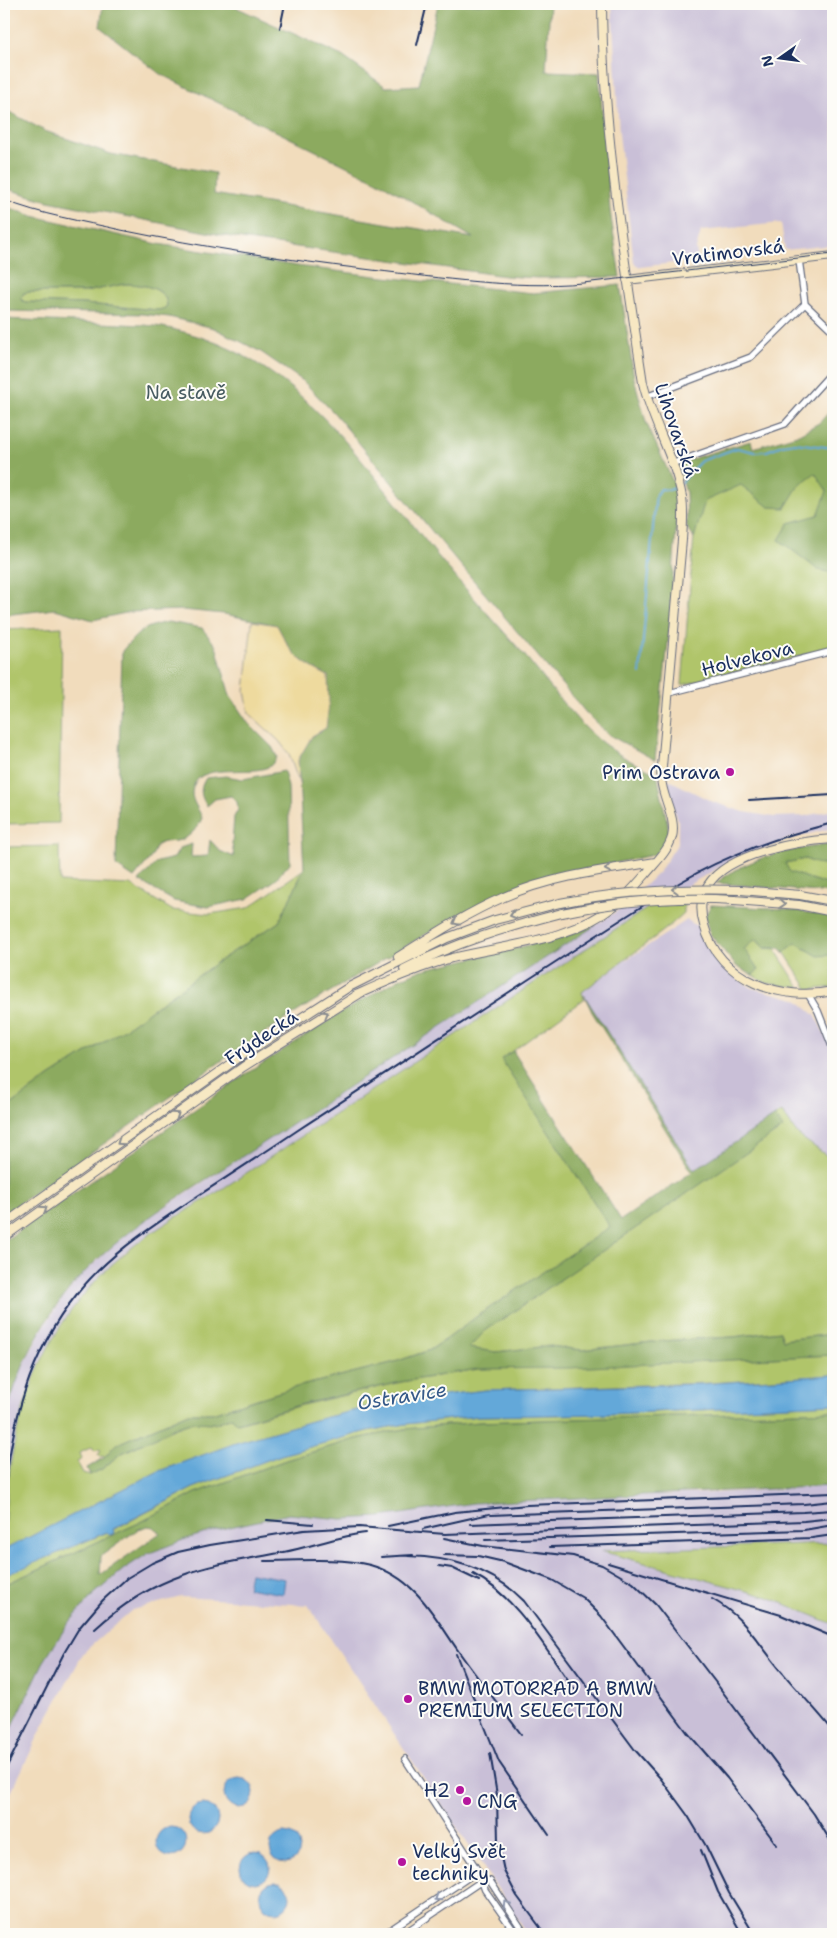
<svg xmlns="http://www.w3.org/2000/svg" width="837" height="1938" viewBox="0 0 837 1938" font-family="'Shantell Sans',sans-serif">
	<style>
		.industrial { fill: #c9bfd7 }
		.green { fill: #b0c56a; stroke: #667a64 }
		.forest { fill: #8caa5e; stroke: #546c5e; fill-rule: evenodd }
		.sand { fill: #eeda9e; stroke: #84847e }
		.water { fill: #64a8d9; stroke: #406c9c }
		.lines { fill: none; stroke-linecap: round; stroke-linejoin: round }
		.stream { stroke: #64a8d9; stroke-width: 2 }
		.street-casing { stroke: #666c7f; stroke-width: 8 }
		.secondary-casing { stroke: #666c7f; stroke-width: 10 }
		.street { stroke: #fff; stroke-width: 5.5 }
		.secondary { stroke: #f7e8c3; stroke-width: 8 }
		.tram { stroke: #1b2f5e; stroke-width: 1 }
		.rail { stroke: #1b2f5e; stroke-width: 2 }
		.secondary-bridge-casing { stroke: #666c7f; stroke-width: 10; stroke-linecap: butt }
		.secondary-bridge { stroke: #f7e8c3; stroke-width: 8 }
		.oneway { stroke: #898c90 }
		.oneway2 { stroke: #8d97ae }
		.poi-dot { fill: #b5179e; stroke: #fdfcf7; stroke-width: 2 }
		.labels { text-anchor: middle; stroke-width: 4; stroke-linejoin: round; paint-order: stroke }
		.street-label { font-size: 19px; fill: #1b2f5e; stroke: #fdfcf7 }
		.park-label { font-size: 19px; fill: #485c62; stroke: #fdfcf7 }
		.poi-label { font-size: 19px; fill: #1b2f5e; stroke: #fdfcf7; text-anchor: start }
		.water-label { font-size: 20px; font-style: italic; fill: #355989; stroke: #fdfcf7 }
	</style>
	<rect width="100%" height="100%" fill="#fdfcf7"/>
	<filter id="ink" filterUnits="userSpaceOnUse"><feTurbulence type="fractalNoise" baseFrequency=".02" numOctaves="2"/><feDisplacementMap in="SourceGraphic" scale="10" xChannelSelector="R" yChannelSelector="G"/><feConvolveMatrix kernelMatrix="1 2 1 2 8 2 1 2 1" color-interpolation-filters="sRGB"/></filter>
	<filter id="wash" filterUnits="userSpaceOnUse"><feTurbulence type="fractalNoise" baseFrequency=".0096" numOctaves="4" result="noise"/><feDisplacementMap in="SourceGraphic" scale="20" xChannelSelector="R" yChannelSelector="G"/><feGaussianBlur stdDeviation="1.12" result="paint"/><feColorMatrix in="noise" values="0 0 0 0 0 0 0 0 0 0 0 0 0 0 0 0 0 1.4 0 .05"/><feComposite in="paint" operator="in"/></filter>
	<g filter="url(#wash)">
		<rect width="100%" height="100%" fill="#f1dcbc"/>
		<path class="industrial" d="M612 4H833V245L785 250 781 223 701 231 696 249 698 260 640 267 634 263 619 134Z
			M667 779 713 802 744 812 774 817 805 816 833 810V828L788 839 725 864 645 910 219 1191 158 1229 124 1253 81 1297 62 1323 41 1360 26 1396 16 1433 7 1495 4 1539V1425L8 1408 20 1373 40 1333 60 1302 79 1278 116 1243 150 1217 620 909 659 872 678 843V819L669 799Z
			M687 920 697 926 705 942 721 964 736 977 752 988 796 999 815 1015 833 1052V1160L798 1135 764 1124 694 1171 582 992 623 962Z
			M833 1486V1543L603 1552 768 1597 833 1624V1934H528L308 1605 181 1597 132 1610 84 1652 43 1726 4 1807V1744L43 1663 67 1625 93 1595 124 1569 147 1554 183 1540 216 1530 289 1514 342 1519 380 1517 474 1503 526 1499 716 1493Z"/>
		<path class="green" d="M124 284C139 284 165 286 167 305L165 308 159 310 84 304 26 302H23L21 298 24 293 29 292H85Z
			M833 451V648L682 685 697 499Z
			M62 627 59 823 4 824V630Z
			M59 846 60 882 131 885 172 910 209 914 248 908 304 869 279 922 219 961 126 1028 49 1077 4 1110V847Z
			M805 859 821 865 833 863V895L828 893 829 885 789 872 785 863Z
			M652 905H684V913L667 928 582 992 584 999 502 1059 611 1227 476 1317 451 1336 430 1350 395 1362 293 1388 212 1413H188L115 1445 104 1458 103 1456 100 1457 98 1454 101 1452 100 1449 95 1451 92 1447 80 1453 82 1459 77 1462 83 1473 90 1475 102 1469 120 1454 173 1429 193 1422 216 1423 232 1417 238 1423 298 1406 401 1382 478 1369 616 1365 833 1355V1375L709 1383 486 1390 394 1401 315 1420 236 1443 159 1471 4 1550C4 1437 34 1329 124 1254 153 1229 187 1211 219 1191Z
			M756 939 764 948 778 949 776 951 800 988 766 983 752 975 759 970 743 949Z
			M796 942 807 950 831 955 833 952V987L809 990 784 952Z
			M782 1112 798 1135 833 1160V1334L783 1340 780 1331 733 1337 660 1341 582 1350 549 1346 496 1352 468 1348 485 1331 782 1128 775 1116Z
			M833 1404V1411L480 1422 405 1429 385 1433 356 1439 286 1460 196 1493 141 1522 4 1585V1576L7 1574 108 1532 114 1533 113 1530 193 1488 281 1455 367 1431 406 1424 478 1416 607 1414Z
			M833 1543V1624L768 1597 601 1551Z"/>
		<path class="forest" d="M103 4H229L342 56 386 87 419 85 438 4H550L546 71 599 73 610 210 620 277 537 278 505 276 247 240 48 201 4 188V109L45 131 111 154 215 173 214 194 473 238 383 184 160 74 100 27Z
			M4 206 33 216 158 244 297 266 375 276 533 293 620 285 634 378 646 422 674 484 677 515 669 634 655 760 609 735 587 714 435 535 335 414 303 381 261 352 214 328 169 317 142 314 4 311ZM124 284C139 284 166 286 167 305L165 308 159 310 84 304 26 302 23 301 21 298 24 293 29 292H85Z
			M4 319C43 321 82 322 122 324 140 325 159 325 176 330 294 358 353 451 425 540 455 578 489 615 521 651 547 681 569 715 599 740 616 754 637 765 657 774L669 831 665 845 653 855 567 873 508 890 426 934 308 1005 233 1053 4 1214V1110L49 1077 126 1028 219 961 279 922 304 869 298 760 312 736 326 728 328 676C298 661 292 655 277 625L224 614 183 610 130 612 93 620 55 609 4 615Z
			M833 408V573L818 570 779 540 789 523 818 515 827 491 815 473 799 485 785 508 769 507 741 485 705 501 694 538 687 528 686 493 678 465 697 457 751 441 753 448 797 435 819 423Z
			M168 622 202 628 216 646 230 696 248 723 272 747 277 757C275 760 273 764 270 766 251 778 194 758 192 793 192 802 199 809 202 818 198 828 188 840 176 841 169 842 164 841 157 845L152 856 134 878 116 866 122 651C139 632 142 627 168 622Z
			M284 771 288 787 290 863 274 881 247 899 208 907 174 901 139 881 157 862 174 858 180 848 192 844 191 857 208 856 210 840 220 851 234 857 232 843 234 817 238 810 237 802 231 796 215 799 207 806C200 796 199 788 206 778L226 776 243 779Z
			M833 844V863L821 865 805 859 785 863 790 872 829 885 828 893 716 883C752 855 789 850 833 844Z
			M711 905 787 909 833 917V952L831 955 818 956 796 943 784 952 780 948H764L756 939 744 949 759 970 752 975 736 966 710 934 705 916Z
			M596 925C489 995 382 1065 276 1135 210 1178 133 1220 79 1278 42 1318 16 1372 4 1425V1241L249 1072 342 1012 399 979 421 970 555 939Z
			M584 995 694 1170 775 1116 783 1128 485 1331 469 1348 496 1352 549 1346 582 1350 660 1341 733 1337 780 1331 783 1340 833 1334V1355L569 1368 478 1369 401 1382 303 1404 237 1423 232 1417 216 1423 193 1422 173 1429 120 1454 102 1469 90 1475 87 1468 104 1458 115 1445 188 1413H212L293 1388 395 1362 430 1350 451 1336 476 1317 610 1227 501 1059 513 1051 621 1220 692 1172 592 1012Z
			M833 1411V1486L474 1503 380 1517 342 1519 289 1514 216 1530 183 1540 147 1554 124 1569 93 1595 67 1625 43 1663 4 1744V1585L141 1522 196 1493 286 1460 356 1439 385 1433 405 1429 480 1422ZM147 1526 154 1527 160 1533 100 1575 101 1556 137 1530Z"/>
		<path class="sand" d="M252 621 277 625C292 655 298 661 328 676L329 704 326 728 312 736 298 760 299 783 289 754 279 741 249 713 245 691Z"/>
		<path class="water" d="M833 1375V1404L607 1414 478 1416 406 1424 367 1431 281 1455 193 1488 113 1529 114 1533 110 1535 107 1532 4 1576V1550L159 1471 236 1443 315 1420 394 1401 486 1390 701 1384Z
			M250 1573 285 1579 283 1594 247 1588Z
			M224 1793a15 15 0 1 1 30 0a15 15 0 1 1-30 0Z
			M188 1819a15 15 0 1 1 30 0a15 15 0 1 1-30 0Z
			M156 1842a15 15 0 1 1 30 0a15 15 0 1 1-30 0Z
			M270 1848a15 15 0 1 1 30 0a15 15 0 1 1-30 0Z
			M240 1868a15 15 0 1 1 30 0a15 15 0 1 1-30 0Z
			M260 1897a15 15 0 1 1 30 0a15 15 0 1 1-30 0Z"/>
		<g class="lines">
			<path class="stream" d="M681 484 693 469 701 461 737 448 755 452 767 451 782 445 795 443 833 448
				M640 674 656 494 661 489 669 490 678 487"/>
		</g>
	</g>
	<g filter="url(#ink)">
		<g class="lines">
			<g class="street-casing">
				<path id="street" d="M799 260 805 304 833 331
					M646 397 751 357 805 304
					M671 464 785 424 833 371
					M669 693 833 651
					M808 994 818 1011 833 1049
					M405 1759 478 1871 485 1890 516 1934
					M483 1880 490 1881 525 1934
					M384 1934 478 1871
					M403 1934 483 1880"/>
			</g>
			<g class="secondary-casing">
				<path id="secondary" d="M627 280 833 256
					M833 839C799 841 728 853 708 885 700 896 700 913 704 925 719 981 782 1002 833 991
					M741 890 800 895 833 901
					M734 900 799 905 833 912
					M398 957C433 935 467 913 504 897 552 876 605 870 656 862
					M404 969C454 943 508 927 562 913
					M356 995C388 981 419 967 452 958 509 944 569 942 617 904 627 896 637 884 646 874 655 863 668 851 672 837 677 818 662 798 661 778L682 540C683 526 684 511 682 497 675 458 652 422 643 383 624 257 603 131 602 4
					M4 1224 237 1059 349 987 447 938 495 920 560 903
					M4 1237 243 1067 359 994"/>
			</g>
			<use href="#street" class="street"/>
			<use href="#secondary" class="secondary"/>
			<path class="tram" d="M4 200C41 215 82 221 121 230 204 247 287 260 372 270 442 278 512 289 583 283L833 254"/>
			<path class="rail" d="M280 28 285 4
				M417 45 427 4
				M749 800 833 795
				M4 1497C12 1422 28 1355 77 1294 107 1256 147 1230 187 1203 224 1179 261 1155 298 1130 425 1048 551 963 679 883 729 854 777 837 833 823
				M491 1515 804 1504 833 1501
				M267 1520 313 1524
				M470 1524 803 1512 833 1510
				M388 1526 455 1512 527 1505 833 1493
				M423 1529 489 1514
				M444 1538 483 1546 573 1556 602 1565 633 1583 656 1605 716 1683 814 1814 833 1845
				M485 1540 804 1530 833 1525
				M550 1547 812 1538 833 1535
				M443 1555 478 1556 504 1562 552 1580 583 1598 601 1616 687 1732 727 1778 777 1845
				M408 1556C451 1557 493 1569 524 1601L635 1750 661 1779 688 1816 706 1846 729 1893 754 1934
				M381 1557 413 1555
				M264 1561C296 1561 339 1557 370 1565 414 1577 433 1614 457 1649 477 1678 500 1706 521 1734
				M608 1563 781 1615 833 1637
				M439 1566 452 1568 479 1581
				M473 1574C516 1595 548 1653 576 1691
				M712 1599C746 1618 759 1645 783 1673 799 1693 818 1711 833 1731
				M95 1629C120 1606 151 1586 183 1575 215 1563 250 1559 284 1552 311 1547 338 1536 366 1533
				M456 1654 499 1762 549 1835
				M490 1753 497 1795 498 1843 504 1871 517 1896 545 1934
				M4 1772 64 1653 79 1628 103 1600 127 1578 152 1563 178 1552 210 1545 304 1530 359 1527 445 1534 804 1521 833 1518
				M701 1850 718 1892 742 1934"/>
			<g class="secondary-bridge-casing">
				<path id="secondary-bridge" d="M560 903C620 891 680 888 741 890
					M562 913C619 901 676 896 734 900"/>
			</g>
			<use href="#secondary-bridge" class="secondary-bridge"/>
		</g>
		<defs><path id="oneway-chevron" d="M-2-3.5L2.5 0L-2 3.5" fill="none" stroke-width="1.6" stroke-linecap="round" stroke-linejoin="round" transform="scale(1.25)"/></defs>
		<g class="oneway">
			<use href="#oneway-chevron" transform="translate(608 869) rotate(170)"/>
			<use href="#oneway-chevron" transform="translate(675 889) rotate(177)"/>
			<use href="#oneway-chevron" transform="translate(782 904) rotate(5)"/>
			<use href="#oneway-chevron" transform="translate(513 915) rotate(164)"/>
			<use href="#oneway-chevron" transform="translate(456 922) rotate(151)"/>
			<use href="#oneway-chevron" transform="translate(325 1014) rotate(-32)"/>
			<use href="#oneway-chevron" transform="translate(176 1115) rotate(-35)"/>
			<use href="#oneway-chevron" transform="translate(120 1142) rotate(145)"/>
			<use href="#oneway-chevron" transform="translate(44 1209) rotate(-35)"/>
		</g>
		<g class="oneway2">
			<use href="#oneway-chevron" transform="translate(438 1898) rotate(146)"/>
			<use href="#oneway-chevron" transform="translate(506 1904) rotate(-123)"/>
		</g>
	</g>
	<g class="poi-dot">
		<circle cx="730" cy="772" r="5"/>
		<circle cx="408" cy="1699" r="5"/>
		<circle cx="460" cy="1790" r="5"/>
		<circle cx="467" cy="1801" r="5"/>
		<circle cx="402" cy="1862" r="5"/>
	</g>
	<g class="labels">
		<g class="street-label">
			<text transform="translate(728 252) rotate(-7)" y="7">Vratimovská</text>
			<text transform="translate(677 430) rotate(71)" y="7">Lihovarská</text>
			<text transform="translate(747 658) rotate(-14)" y="7">Holvekova</text>
			<text transform="translate(261 1037) rotate(-34)" y="7">Frýdecká</text>
		</g>
		<g class="park-label">
			<text x="186" y="399">Na stavě</text>
		</g>
		<g class="poi-label">
			<text x="720" y="779" text-anchor="end">Prim Ostrava</text>
			<text x="418" y="1695">BMW MOTORRAD A BMW<tspan x="418" dy="22">PREMIUM SELECTION</tspan></text>
			<text x="450" y="1797" text-anchor="end">H2</text>
			<text x="477" y="1808">CNG</text>
			<text x="412" y="1858">Velký Svět<tspan x="412" dy="22">techniky</tspan></text>
		</g>
		<g class="water-label">
			<text transform="translate(402 1396) rotate(-9)" y="7">Ostravice</text>
		</g>
	</g>
	<rect width="837" height="1938" fill="none" stroke="#fdfcf7" stroke-width="20"/>
	<g transform="translate(780 58) rotate(256)" stroke="#fdfcf7" stroke-width="4" paint-order="stroke">
	<path d="M0-4L9 19L0 12L-9 19Z" fill="#1b2f5e"/>
	<text y="-8" font-size="14" font-weight="bold" text-anchor="middle" fill="#1b2f5e">N</text>
	</g>
</svg>
